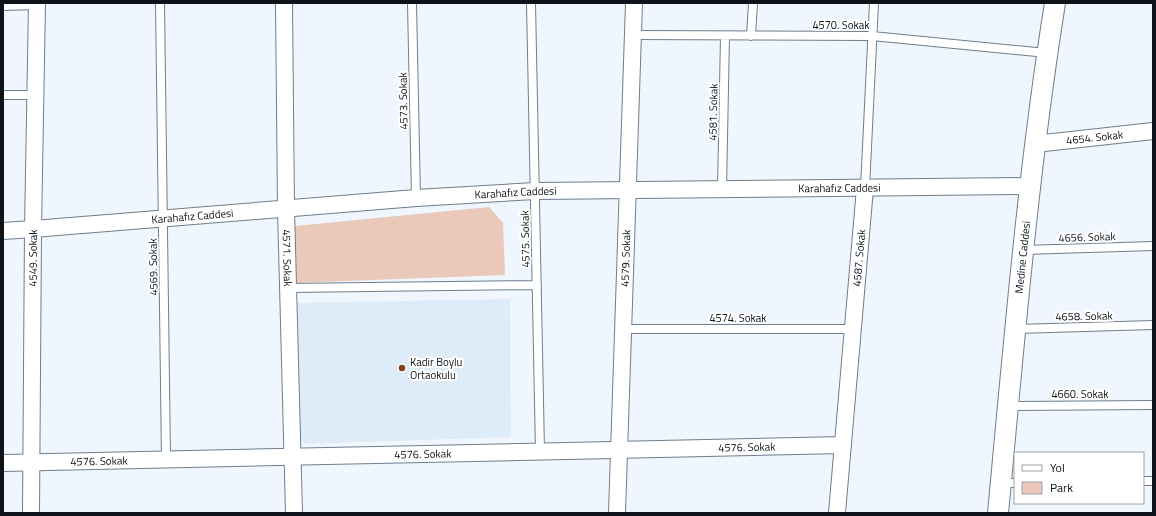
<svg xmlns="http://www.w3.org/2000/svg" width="1156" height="516" viewBox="0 0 1156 516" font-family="'Titillium Web',sans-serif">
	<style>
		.built { fill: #deecf9 }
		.green { fill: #eac8ba }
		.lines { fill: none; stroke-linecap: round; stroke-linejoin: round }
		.service-casing { stroke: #6e7e8e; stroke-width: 10 }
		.minor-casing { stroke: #6e7e8e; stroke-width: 18 }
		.tertiary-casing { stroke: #6e7e8e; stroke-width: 22 }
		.service { stroke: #fff; stroke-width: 8 }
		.minor { stroke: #fff; stroke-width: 16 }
		.tertiary { stroke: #fff; stroke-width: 20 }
		.poi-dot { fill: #88411e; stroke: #fff; stroke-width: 1.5 }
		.labels { text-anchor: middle; stroke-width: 4; stroke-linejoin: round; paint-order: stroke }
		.street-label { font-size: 11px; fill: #0e1319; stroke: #fff }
		.poi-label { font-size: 11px; fill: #0e1319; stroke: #fff; text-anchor: start }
	</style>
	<rect width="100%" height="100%" fill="#eff6fd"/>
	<path class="built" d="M510 299 511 437 305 444 293 432 294 303Z"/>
	<path class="green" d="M489 207 503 223 505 275 293 283 285 227Z"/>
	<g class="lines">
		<g class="service-casing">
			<path id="service" d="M160 3 166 459
				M412 3 416 198
				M531 3 540 451
				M3 6 37 5
				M633 35 872 36 1047 53
				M751 36 753 3
				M3 95H35
				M865 188 874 3
				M722 189 725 36
				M1024 250 1153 246
				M288 288 537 285
				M623 329H853
				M1016 329 1153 325
				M1008 406 1153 405
				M1143 481H1153
				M1001 483H1015"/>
		</g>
		<g class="minor-casing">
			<g id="minor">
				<path id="s1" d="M284 3 286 209 294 513"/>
				<path id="s2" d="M1035 144 1153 131"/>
				<path id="s3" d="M3 231 33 229 416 198 535 191 1030 186"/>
				<path id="s4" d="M3 463 843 445"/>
				<path id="s5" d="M31 513 33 229 37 3"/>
				<path id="s6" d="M617 513 634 3"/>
				<path id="s7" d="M837 513 865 188"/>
			</g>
		</g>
		<g class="tertiary-casing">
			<g id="tertiary">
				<path id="s8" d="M998 513C1014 343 1028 172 1055 3"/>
			</g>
		</g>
		<use href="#service" class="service"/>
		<use href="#minor" class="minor"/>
		<use href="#tertiary" class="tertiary"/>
	</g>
	<circle class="poi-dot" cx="402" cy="368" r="4"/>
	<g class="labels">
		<g class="street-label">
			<text x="841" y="29">4570. Sokak</text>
			<text transform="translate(403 101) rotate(-91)" y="4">4573. Sokak</text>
			<text transform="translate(713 112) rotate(-89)" y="4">4581. Sokak</text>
			<text dy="4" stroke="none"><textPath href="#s2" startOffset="60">4654. Sokak</textPath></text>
			<text dy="4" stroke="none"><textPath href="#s3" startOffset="838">Karahafız Caddesi</textPath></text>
			<text dy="4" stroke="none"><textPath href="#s3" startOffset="514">Karahafız Caddesi</textPath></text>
			<text dy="4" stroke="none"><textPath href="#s3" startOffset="190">Karahafız Caddesi</textPath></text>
			<text transform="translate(1087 237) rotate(-2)" y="4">4656. Sokak</text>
			<text transform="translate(525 239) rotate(-91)" y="4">4575. Sokak</text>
			<text dy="4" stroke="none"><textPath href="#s8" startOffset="257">Medine Caddesi</textPath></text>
			<text dy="4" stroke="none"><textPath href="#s5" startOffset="255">4549. Sokak</textPath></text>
			<text dy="4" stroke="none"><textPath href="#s1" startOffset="255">4571. Sokak</textPath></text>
			<text dy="4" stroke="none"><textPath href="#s6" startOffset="255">4579. Sokak</textPath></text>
			<text dy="4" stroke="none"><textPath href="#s7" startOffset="256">4587. Sokak</textPath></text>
			<text transform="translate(153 267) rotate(-91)" y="4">4569. Sokak</text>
			<text transform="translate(1084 316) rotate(-1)" y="4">4658. Sokak</text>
			<text x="738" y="322">4574. Sokak</text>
			<text x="1080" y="398">4660. Sokak</text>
			<text dy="4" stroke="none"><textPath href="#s4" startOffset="744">4576. Sokak</textPath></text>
			<text dy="4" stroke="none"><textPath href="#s4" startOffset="420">4576. Sokak</textPath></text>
			<text dy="4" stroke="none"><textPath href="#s4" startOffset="96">4576. Sokak</textPath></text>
		</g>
		<g class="poi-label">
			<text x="410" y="366">Kadir Boylu<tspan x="410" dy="13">Ortaokulu</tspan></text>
		</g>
	</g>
	<rect width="1156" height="516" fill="none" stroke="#0e1319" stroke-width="8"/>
	<rect x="1014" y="452" width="130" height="52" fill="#ffffff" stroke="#9fa1a3"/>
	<rect x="1022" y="465" width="20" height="6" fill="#ffffff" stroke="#9fa1a3"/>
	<text x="1050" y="472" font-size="12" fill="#0e1319">Yol</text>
	<rect x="1022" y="482" width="20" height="12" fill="#eac8ba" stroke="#9fa1a3"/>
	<text x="1050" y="492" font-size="12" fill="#0e1319">Park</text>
</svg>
